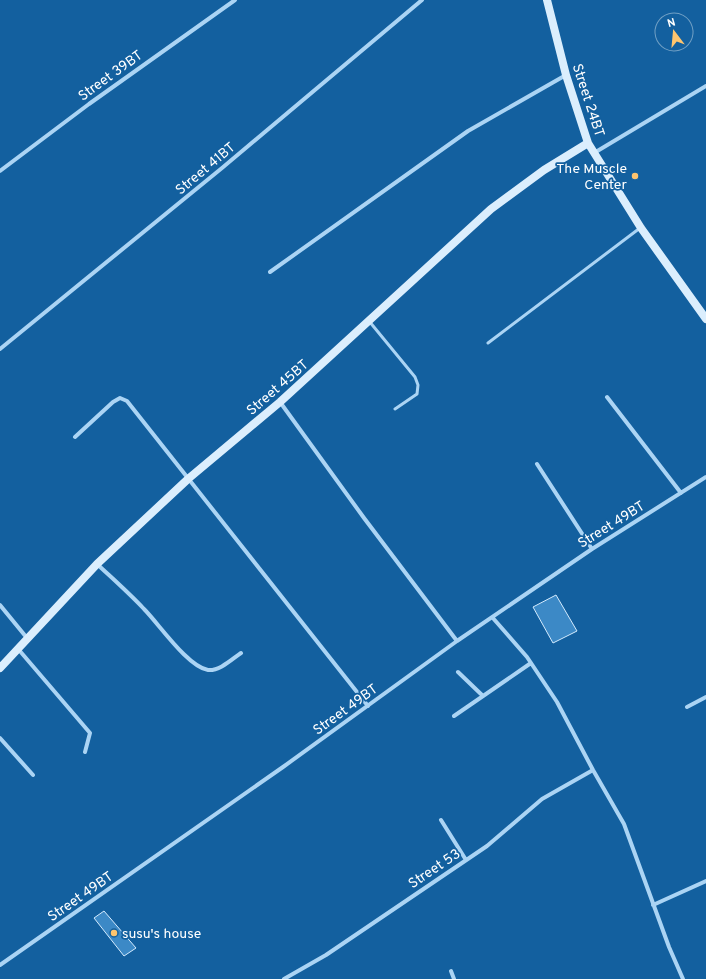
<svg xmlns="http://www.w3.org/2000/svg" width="706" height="979" viewBox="0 0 706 979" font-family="Overpass,sans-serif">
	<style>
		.building { fill: #3c89c6; stroke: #d4ebfe }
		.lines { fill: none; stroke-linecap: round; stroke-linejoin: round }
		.lane { stroke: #abd4f4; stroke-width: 3 }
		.street { stroke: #abd4f4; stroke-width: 4 }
		.secondary { stroke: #dbeefd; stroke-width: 8 }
		.poi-dot { fill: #ffc56e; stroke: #13609f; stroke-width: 1.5 }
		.labels { text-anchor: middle; stroke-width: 3.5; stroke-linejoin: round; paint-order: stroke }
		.street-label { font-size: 14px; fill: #fff; stroke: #13609f }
		.poi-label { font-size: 14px; fill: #fff; stroke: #13609f; text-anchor: end }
	</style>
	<rect width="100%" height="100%" fill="#13609f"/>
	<path class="building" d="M556 595 577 631 553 643 533 607Z
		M104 911 136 948 124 956 94 918Z"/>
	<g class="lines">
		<path class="lane" d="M369 321 415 377 418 385 417 394 395 409
			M488 343 640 228"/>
		<path class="street" d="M594 153 706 86
			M0 171 89 104 235 0
			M270 272 468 131 566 75
			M0 349 222 168 422 0
			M607 397 681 493
			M280 402 364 518 457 641
			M75 437 113 402 120 398 127 401 368 706
			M537 464 592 549
			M97 564C113 579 129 593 144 609 159 624 188 667 208 670 220 671 232 659 241 653
			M0 605 27 638
			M492 617 527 657 557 702 593 770 624 824 669 947 683 979
			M19 650 90 733 85 752
			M458 672 483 696
			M687 707 706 697
			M454 716 531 663
			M0 738 33 775
			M441 820 466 860
			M653 905 706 881
			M0 965 283 767 457 641 592 549 706 477
			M451 971 454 979
			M284 979 326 955 487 846 542 799 593 770"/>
		<path class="secondary" d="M547 0 566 75 588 143 641 228 706 319
			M0 668 97 564 188 479 280 402 491 209 544 170 588 143"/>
	</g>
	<g class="poi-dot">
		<circle cx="635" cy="176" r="4"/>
		<circle cx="114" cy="933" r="4"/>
	</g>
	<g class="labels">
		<g class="street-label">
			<text transform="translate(110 75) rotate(-36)" y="5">Street 39BT</text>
			<text transform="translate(589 100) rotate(72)" y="5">Street 24BT</text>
			<text transform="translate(205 168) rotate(-40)" y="5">Street 41BT</text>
			<text transform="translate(277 387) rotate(-41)" y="5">Street 45BT</text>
			<text transform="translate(611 524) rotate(-32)" y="5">Street 49BT</text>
			<text transform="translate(345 709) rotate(-36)" y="5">Street 49BT</text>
			<text transform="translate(434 868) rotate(-34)" y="5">Street 53</text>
			<text transform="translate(80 896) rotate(-35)" y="5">Street 49BT</text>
		</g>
		<g class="poi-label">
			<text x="627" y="173">The Muscle<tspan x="627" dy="16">Center</tspan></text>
			<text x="122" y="938" text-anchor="start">susu's house</text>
		</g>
	</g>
	<g transform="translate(674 32) rotate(344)"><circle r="19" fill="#13609f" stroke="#71a0c5"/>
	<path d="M0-3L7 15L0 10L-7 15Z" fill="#ffc56e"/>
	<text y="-6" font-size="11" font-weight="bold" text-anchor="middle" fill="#ffffff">N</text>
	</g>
</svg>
